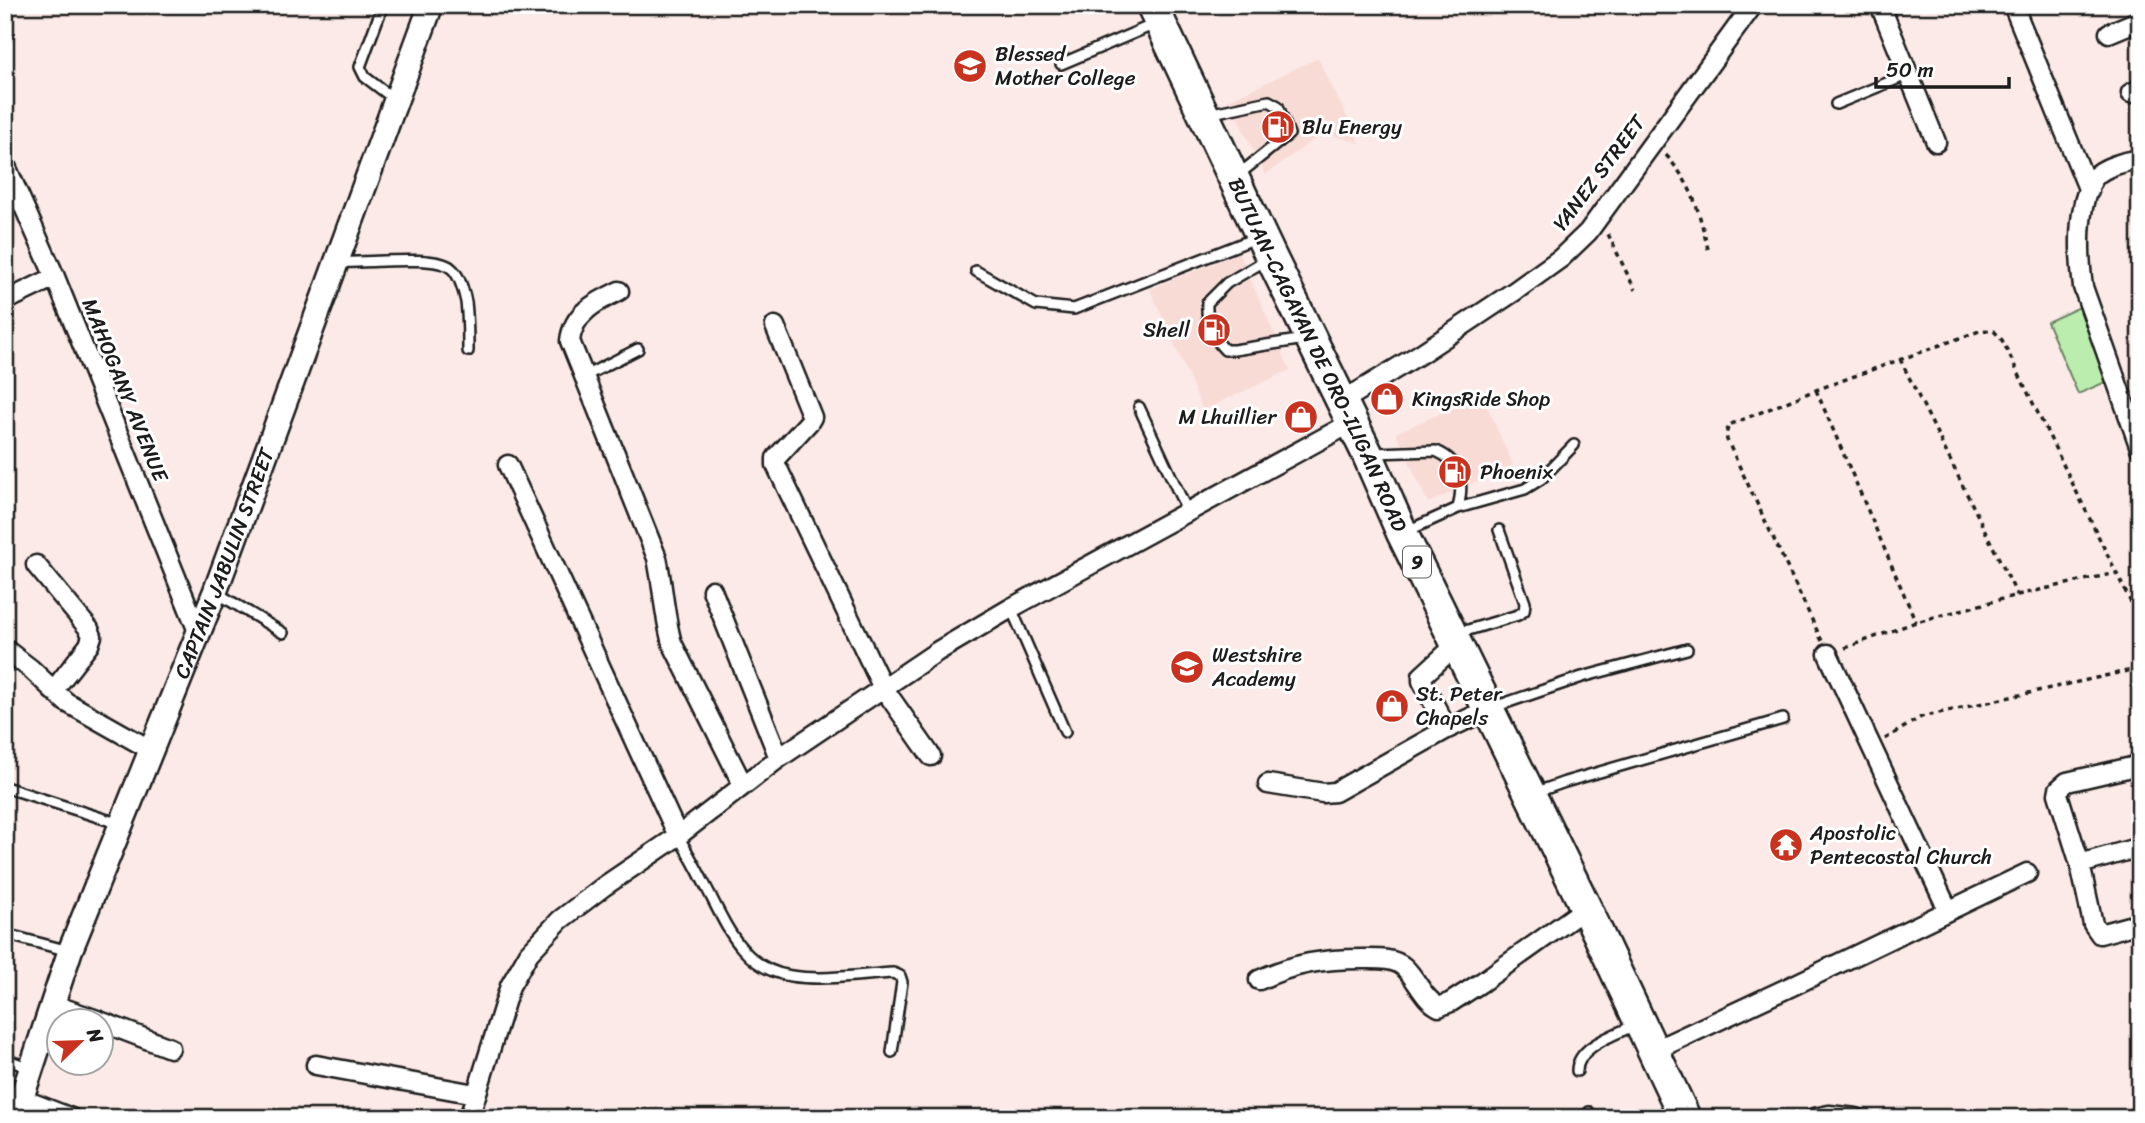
<svg xmlns="http://www.w3.org/2000/svg" width="2145" height="1123" viewBox="0 0 2145 1123" font-family="Sriracha,sans-serif">
	<style>
		.built { fill: #f9dbd6 }
		.green { fill: #bbedae; stroke: #6c8465; stroke-width: 2 }
		.lines { fill: none; stroke-linecap: round; stroke-linejoin: round }
		.service-casing { stroke: #1c1c1c; stroke-width: 14 }
		.minor-casing { stroke: #1c1c1c; stroke-width: 23 }
		.tertiary-casing { stroke: #1c1c1c; stroke-width: 28 }
		.trunk-casing { stroke: #1c1c1c; stroke-width: 35 }
		.path { stroke: #1c1c1c; stroke-width: 3.5; stroke-dasharray: 5 5; stroke-linecap: butt }
		.service { stroke: #fff; stroke-width: 9 }
		.minor { stroke: #fff; stroke-width: 18 }
		.tertiary { stroke: #fff; stroke-width: 23 }
		.trunk { stroke: #fff; stroke-width: 30 }
		.labels { text-anchor: middle; stroke-width: 6; stroke-linejoin: round; paint-order: stroke }
		.shield { fill: #fff; stroke: #606060; stroke-width: 2 }
		.shield-label { font-size: 19px; font-weight: bold; fill: #1c1c1c }
		.poi-label { font-size: 21px; fill: #1c1c1c; stroke: #fff; text-anchor: start }
		.street-label { font-size: 21px; fill: #1c1c1c; stroke: #fff }
	</style>
	<rect width="100%" height="100%" fill="#fbeae7"/>
	<filter id="ink" filterUnits="userSpaceOnUse"><feTurbulence type="fractalNoise" baseFrequency=".0143" numOctaves="2"/><feDisplacementMap in="SourceGraphic" scale="14" xChannelSelector="R" yChannelSelector="G"/><feConvolveMatrix kernelMatrix="1 2 1 2 8 2 1 2 1" color-interpolation-filters="sRGB"/></filter>
	<g filter="url(#ink)">
		<path class="built" d="M1318 58 1360 143 1323 133 1265 175 1229 100Z
			M1239 253 1290 370 1203 410 1150 289Z
			M1482 395 1513 465 1428 503 1396 433Z"/>
		<path class="green" d="M2084 305 2115 378 2078 394 2047 322Z"/>
		<g class="lines">
			<g class="service-casing">
				<path id="service" d="M383 5 360 67 365 77 394 99
					M1061 64 1155 24
					M1836 104 1909 74
					M1208 114 1269 101 1278 106 1289 134 1238 175
					M1266 260 1227 283 1207 303C1206 321 1212 337 1225 350H1234L1305 339
					M338 262C363 264 434 254 451 268 459 274 464 292 466 302 468 318 468 335 468 351
					M976 271 1036 305 1074 309 1256 238
					M585 376 638 349
					M1139 407 1188 513
					M1374 453 1436 451C1462 462 1464 483 1458 508
					M1405 532 1458 508 1525 489 1541 479 1574 445
					M217 593 283 633
					M1011 608 1065 732
					M1455 634 1518 615 1524 611 1525 603 1499 530
					M1494 707 1582 677 1687 649
					M5 787 120 824
					M1534 793 1565 782 1783 719
					M678 836C687 851 696 867 704 883 725 922 741 969 791 976 824 981 860 975 893 973L900 976 902 982 892 1052
					M5 934 69 951
					M5 1059 30 1068
					M1577 1071C1577 1046 1615 1035 1635 1025
					M1589 1112 1592 1118
					M2028 1118 2044 1115 2064 1118"/>
			</g>
			<g class="minor-casing">
				<path id="minor" d="M1880 5 1936 142
					M2013 5 2089 191
					M2109 33 2140 20
					M2131 93 2140 89
					M2140 159C2127 161 2102 167 2094 178 2076 205 2079 257 2083 287L2140 448
					M5 164 55 277 199 634
					M619 291C596 302 573 313 570 341L657 558C663 586 664 615 672 643L743 785
					M5 301 55 277
					M775 326 812 417 809 422 776 458V465L882 686 931 756
					M1341 402 1420 354 1515 291 1561 258 1588 232 1753 5
					M508 465 678 836
					M36 565 89 629 92 636 89 645 53 691
					M712 590 779 758
					M5 649 31 669 66 702 151 750
					M1828 654 1948 910
					M1447 729 1422 681V676L1457 644
					M2140 765 2067 782 2059 789 2058 794 2080 864 2093 924 2100 934 2140 923
					M1268 784 1323 793 1335 792 1447 729 1489 709
					M2080 864 2140 847
					M1259 980C1295 963 1323 959 1363 959 1377 959 1394 958 1404 967 1418 980 1422 998 1439 1007L1451 1002 1482 982 1586 908
					M52 1004 100 1021
					M102 1022 170 1048
					M1653 1051 1794 985 2027 873
					M316 1065 475 1094
					M22 1099 71 1118
					M469 1118 510 986 529 953 560 920 603 887 678 836 779 758 938 651 1011 608 1351 423
					M1814 1118 1829 1115 1856 1118"/>
			</g>
			<g class="tertiary-casing">
				<g id="tertiary">
					<path id="s1" d="M15 1118 70 951 215 592 431 5"/>
				</g>
			</g>
			<g class="trunk-casing">
				<g id="trunk">
					<path id="s2" d="M1152 5 1271 257 1367 453 1402 533 1586 908 1685 1118"/>
				</g>
			</g>
			<path class="path" d="M1666 155C1694 187 1698 209 1708 249
				M1608 234 1635 290
				M1900 359 2017 595
				M1816 390 1916 622
				M1822 641 1727 440 1726 434 1729 425 1816 390 1982 330 1994 331 2002 340 2140 621
				M1845 648 1916 622 2017 595 2116 573
				M1885 739 1921 717 2136 669 2140 666"/>
			<use href="#service" class="service"/>
			<use href="#minor" class="minor"/>
			<use href="#tertiary" class="tertiary"/>
			<use href="#trunk" class="trunk"/>
		</g>
	</g>
	<defs>
		<g id="university-disc" transform="scale(1.75)"><circle r="9.5" fill="#c8321e" stroke="#fff"/><path d="M0-5L7-2L0 1L-7-2ZM-4 1L0 2.5L4 1V4Q0 6-4 4Z" fill="#fff"/></g>
		<g id="fuel-disc" transform="scale(1.75)"><circle r="9.5" fill="#c8321e" stroke="#fff"/><path d="M-5.5-6h7V0h2V4h1.3V-2.5L3-4.5l.8-.8L6-3V5H2.5V1h-1V6h-7ZM-4.2-4.7v3.2H.2V-4.7Z" fill="#fff"/></g>
		<g id="shop-disc" transform="scale(1.75)"><circle r="9.5" fill="#c8321e" stroke="#fff"/><path d="M-5-2.5h2.3a2.7 3.5 0 0 1 5.4 0H5L5.5 6h-11ZM-1.5-2.5h3a1.5 2.3 0 0 0-3 0Z" fill="#fff"/></g>
		<g id="school-disc" transform="scale(1.75)"><circle r="9.5" fill="#c8321e" stroke="#fff"/><path d="M0-5L7-2L0 1L-7-2ZM-4 1L0 2.5L4 1V4Q0 6-4 4Z" fill="#fff"/></g>
		<g id="temple-disc" transform="scale(1.75)"><circle r="9.5" fill="#c8321e" stroke="#fff"/><path d="M0-6L5-2H3V0L6.5 2.5H4V6H1.5V3h-3V6H-4V2.5H-6.5L-3 0V-2H-5Z" fill="#fff"/></g>
	</defs>
	<g fill-rule="evenodd">
		<use href="#university-disc" x="970" y="66"/>
		<use href="#fuel-disc" x="1278" y="127"/>
		<use href="#fuel-disc" x="1214" y="330"/>
		<use href="#shop-disc" x="1387" y="399"/>
		<use href="#shop-disc" x="1301" y="417"/>
		<use href="#fuel-disc" x="1455" y="472"/>
		<use href="#school-disc" x="1187" y="667"/>
		<use href="#shop-disc" x="1392" y="706"/>
		<use href="#temple-disc" x="1786" y="845"/>
	</g>
	<g class="labels">
		<rect class="shield" x="1403" y="546.5" width="28" height="31" rx="5"/>
		<g class="shield-label">
			<text x="1417" y="569">9</text>
		</g>
		<g class="poi-label">
			<text x="995" y="61">Blessed<tspan x="995" dy="24">Mother College</tspan></text>
			<text x="1302" y="134">Blu Energy</text>
			<text x="1190" y="337" text-anchor="end">Shell</text>
			<text x="1412" y="406">KingsRide Shop</text>
			<text x="1276" y="424" text-anchor="end">M Lhuillier</text>
			<text x="1480" y="479">Phoenix</text>
			<text x="1212" y="662">Westshire<tspan x="1212" dy="24">Academy</tspan></text>
			<text x="1416" y="701">St. Peter<tspan x="1416" dy="24">Chapels</tspan></text>
			<text x="1810" y="840">Apostolic<tspan x="1810" dy="24">Pentecostal Church</tspan></text>
		</g>
		<g class="street-label">
			<text transform="translate(1599 173) rotate(-53)" y="7">YANEZ STREET</text>
			<text dy="7" stroke="none"><textPath href="#s2" startOffset="387">BUTUAN-CAGAYAN DE ORO-ILIGAN ROAD</textPath></text>
			<text transform="translate(125 390) rotate(68)" y="7">MAHOGANY AVENUE</text>
			<text dy="7" stroke="none"><textPath href="#s1" startOffset="593">CAPTAIN JABULIN STREET</textPath></text>
		</g>
	</g>
	<rect width="2145" height="1123" fill="none" stroke="#fff" stroke-width="28"/>
	<rect x="14" y="14" width="2117" height="1095" fill="none" stroke="#1c1c1c" stroke-width="2.5" filter="url(#ink)"/>
	<g transform="translate(80 1042) rotate(67)"><circle r="33" fill="#ffffff" stroke="#a4a4a4" stroke-width="2"/>
	<path d="M0-5L12 26L0 18L-12 26Z" fill="#c8321e"/>
	<text y="-10" font-size="19" font-weight="bold" text-anchor="middle" fill="#1c1c1c">N</text>
	</g>
	<path d="M1876 77v10h133v-10" fill="none" stroke="#1c1c1c" stroke-width="3.5"/>
	<text x="1886" y="77" font-size="21" fill="#1c1c1c" stroke="#ffffff" stroke-width="5" paint-order="stroke">50 m</text>
</svg>
